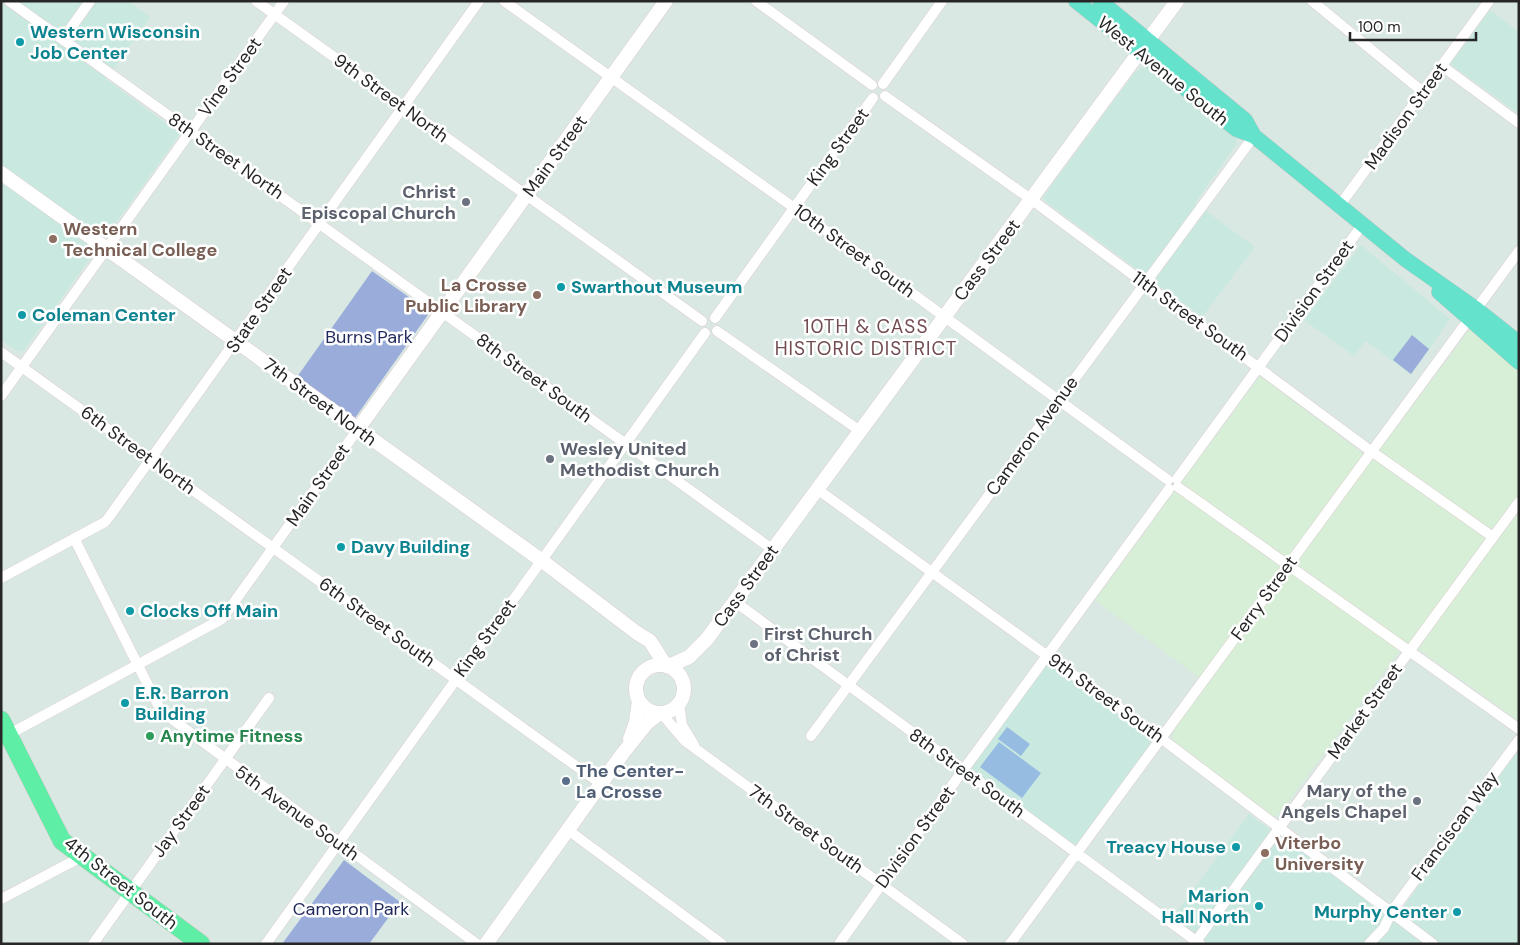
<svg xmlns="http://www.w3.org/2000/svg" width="1520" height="945" viewBox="0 0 1520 945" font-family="'DM Sans',sans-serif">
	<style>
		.education { fill: #c9e9e0 }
		.medical { fill: #d6efd6 }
		.green { fill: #99acda }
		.pitch { fill: #96bde1 }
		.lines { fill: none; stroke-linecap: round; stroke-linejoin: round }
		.street-casing { stroke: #deced0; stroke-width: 11 }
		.secondary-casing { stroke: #deced0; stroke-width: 15 }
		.primary-casing { stroke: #c7c7c7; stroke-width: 16 }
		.highway-casing { stroke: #c7c7c7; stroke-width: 19 }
		.street { stroke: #fff; stroke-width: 10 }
		.secondary { stroke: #fff; stroke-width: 14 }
		.primary { stroke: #64e2cc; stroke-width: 15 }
		.highway { stroke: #5eeea5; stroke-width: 18 }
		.culture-dot { fill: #0f9aa8; stroke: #fff; stroke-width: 2 }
		.worship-dot { fill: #6b7280; stroke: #fff; stroke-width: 2 }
		.education-dot { fill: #8d6e63; stroke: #fff; stroke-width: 2 }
		.leisure-dot { fill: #2e9e5b; stroke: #fff; stroke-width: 2 }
		.service-dot { fill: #5c6f8a; stroke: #fff; stroke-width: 2 }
		.labels { text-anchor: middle; stroke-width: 5; stroke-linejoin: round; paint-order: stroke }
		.culture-label { font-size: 18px; font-weight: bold; fill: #0d838f; stroke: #fff; text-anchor: start }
		.street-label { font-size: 18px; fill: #262626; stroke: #fff }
		.worship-label { font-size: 18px; font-weight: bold; fill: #5b616d; stroke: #fff; text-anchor: end }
		.education-label { font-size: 18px; font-weight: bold; fill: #785e54; stroke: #fff; text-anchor: start }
		.park-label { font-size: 18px; fill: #1f285b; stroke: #fff }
		.leisure-label { font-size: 18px; font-weight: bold; fill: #27864d; stroke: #fff; text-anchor: start }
		.service-label { font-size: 18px; font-weight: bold; fill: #4e5e75; stroke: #fff; text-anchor: start }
		.neighbourhood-label { font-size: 19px; letter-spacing: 1px; fill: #724c50; stroke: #fff }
	</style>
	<rect width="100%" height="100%" fill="#d9e8e2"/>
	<path class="education" d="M1 1H128L150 17 106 79 180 134 24 350 19 352 1 340Z
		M1490 10 1519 32V114L1450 64Z
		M1141 68 1150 69 1237 138 1235 146 1195 203 1255 247 1202 317 1047 203 1043 197 1135 72Z
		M1361 245 1450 319 1411 375 1366 341 1354 356 1304 320Z
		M1048 656 1162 739 1077 853 963 770Z
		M1519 749V944H1203L1205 941 1173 917 1249 814 1281 838 1288 837 1396 917Z"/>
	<path class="medical" d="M1470 329 1519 369V721L1407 641 1278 815 1274 817 1172 739 1175 729 1208 684 1095 600 1260 376 1372 461Z"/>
	<path class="green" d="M372 271 430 312 355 418 297 377Z
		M1412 335 1429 349 1411 374 1393 360Z
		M344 860 400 902 369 944H282Z"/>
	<path class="pitch" d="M1007 727 1030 744 1021 756 998 739Z
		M999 742 1041 773 1022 798 980 767Z"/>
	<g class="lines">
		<g class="street-casing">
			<path id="street" d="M9 1 772 549
				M256 1 702 321
				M504 1 849 247 1168 480
				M756 1 872 85
				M1312 1 1423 92
				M63 39 90 1
				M1442 66 1519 123
				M883 84 942 1
				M885 96 1032 200 1364 446 1493 537
				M1340 205 1489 1
				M715 318 873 98
				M717 331 860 431
				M1 352 601 784
				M1 396 284 1
				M1177 479 1363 224
				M1178 487 1519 729
				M817 489 1162 739 1433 944
				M74 538 161 711 477 944
				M1 578 105 522 109 517 479 1
				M734 601 1200 944
				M679 703 682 725 694 745
				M661 713 685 741 963 944
				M811 736 1254 136
				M4 737 222 619 358 429
				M568 830 722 944
				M1 899 83 856
				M93 944 269 698
				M266 944 705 333
				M839 944 956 780 1169 489
				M1010 944 1519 251
				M1194 944 1519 502
				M1369 944 1384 928 1392 911 1519 740"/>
		</g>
		<g class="secondary-casing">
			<path id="secondary" d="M1 173 541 560 637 633 650 641 666 666
				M358 429 666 1
				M636 689a24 24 0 1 1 48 0a24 24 0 1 1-48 0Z
				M669 666 689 657 707 639 1177 1
				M630 739 636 722 639 701
				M486 944 623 753 647 723 660 713"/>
		</g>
		<g class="primary-casing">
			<path id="primary" d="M1076 1 1236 129 1254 136 1405 259 1476 309 1519 343
				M1100 1 1245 120 1254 136
				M1439 292 1519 362"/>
		</g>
		<g class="highway-casing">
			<path id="highway" d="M1 720 62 841 201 944"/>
		</g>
		<use href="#street" class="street"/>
		<use href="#secondary" class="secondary"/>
		<use href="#primary" class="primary"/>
		<use href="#highway" class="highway"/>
	</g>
	<g class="culture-dot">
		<circle cx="20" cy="42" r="5"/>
		<circle cx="561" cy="287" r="5"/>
		<circle cx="22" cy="315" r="5"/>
		<circle cx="341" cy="547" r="5"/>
		<circle cx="130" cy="611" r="5"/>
		<circle cx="125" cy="703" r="5"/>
		<circle cx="1236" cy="847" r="5"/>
		<circle cx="1259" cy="906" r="5"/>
		<circle cx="1457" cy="912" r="5"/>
	</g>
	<g class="worship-dot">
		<circle cx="466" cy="202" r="5"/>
		<circle cx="550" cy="459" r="5"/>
		<circle cx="754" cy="644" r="5"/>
		<circle cx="1417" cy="801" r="5"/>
	</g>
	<g class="education-dot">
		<circle cx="53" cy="239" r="5"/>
		<circle cx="537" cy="295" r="5"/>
		<circle cx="1265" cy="853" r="5"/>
	</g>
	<circle class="leisure-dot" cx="150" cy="736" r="5"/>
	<circle class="service-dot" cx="566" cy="781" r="5"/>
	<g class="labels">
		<g class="culture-label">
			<text x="30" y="38">Western Wisconsin<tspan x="30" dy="21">Job Center</tspan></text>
			<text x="571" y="293">Swarthout Museum</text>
			<text x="32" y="321">Coleman Center</text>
			<text x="351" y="553">Davy Building</text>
			<text x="140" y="617">Clocks Off Main</text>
			<text x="135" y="699">E.R. Barron<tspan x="135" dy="21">Building</tspan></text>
			<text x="1226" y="853" text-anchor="end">Treacy House</text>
			<text x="1249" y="902" text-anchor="end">Marion<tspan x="1249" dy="21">Hall North</tspan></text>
			<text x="1447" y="918" text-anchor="end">Murphy Center</text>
		</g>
		<g class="street-label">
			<text transform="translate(1163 71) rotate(39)" y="6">West Avenue South</text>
			<text transform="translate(230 77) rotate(-54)" y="6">Vine Street</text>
			<text transform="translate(391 98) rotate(36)" y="6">9th Street North</text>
			<text transform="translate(1406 116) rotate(-54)" y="6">Madison Street</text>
			<text transform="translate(838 147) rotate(-54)" y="6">King Street</text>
			<text transform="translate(226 156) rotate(35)" y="6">8th Street North</text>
			<text transform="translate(555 156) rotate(-54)" y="6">Main Street</text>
			<text transform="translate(854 251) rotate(36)" y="6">10th Street South</text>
			<text transform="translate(987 260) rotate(-53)" y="6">Cass Street</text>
			<text transform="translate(1314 291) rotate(-54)" y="6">Division Street</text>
			<text transform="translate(259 310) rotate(-55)" y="6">State Street</text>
			<text transform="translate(1190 316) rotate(36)" y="6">11th Street South</text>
			<text transform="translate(534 378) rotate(36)" y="6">8th Street South</text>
			<text transform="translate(320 402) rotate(36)" y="6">7th Street North</text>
			<text transform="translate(1032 436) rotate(-54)" y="6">Cameron Avenue</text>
			<text transform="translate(138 450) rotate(36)" y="6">6th Street North</text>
			<text transform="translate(318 485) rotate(-55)" y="6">Main Street</text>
			<text transform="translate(746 586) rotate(-54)" y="6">Cass Street</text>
			<text transform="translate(1264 598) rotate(-54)" y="6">Ferry Street</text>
			<text transform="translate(377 622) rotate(36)" y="6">6th Street South</text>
			<text transform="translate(485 638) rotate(-54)" y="6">King Street</text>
			<text transform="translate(1106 698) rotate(36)" y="6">9th Street South</text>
			<text transform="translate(1365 711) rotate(-54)" y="6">Market Street</text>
			<text transform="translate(967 773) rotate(36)" y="6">8th Street South</text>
			<text transform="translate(297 813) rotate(36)" y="6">5th Avenue South</text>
			<text transform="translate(181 821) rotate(-54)" y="6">Jay Street</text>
			<text transform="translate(1455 826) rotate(-53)" y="6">Franciscan Way</text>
			<text transform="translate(806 829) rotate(36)" y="6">7th Street South</text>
			<text transform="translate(915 837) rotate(-54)" y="6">Division Street</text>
			<text transform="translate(121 883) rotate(38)" y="6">4th Street South</text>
		</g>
		<g class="worship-label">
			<text x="456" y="198">Christ<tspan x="456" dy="21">Episcopal Church</tspan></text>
			<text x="560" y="455" text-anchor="start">Wesley United<tspan x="560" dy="21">Methodist Church</tspan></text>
			<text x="764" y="640" text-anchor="start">First Church<tspan x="764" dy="21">of Christ</tspan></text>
			<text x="1407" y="797">Mary of the<tspan x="1407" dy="21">Angels Chapel</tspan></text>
		</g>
		<g class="education-label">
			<text x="63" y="235">Western<tspan x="63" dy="21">Technical College</tspan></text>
			<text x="527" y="291" text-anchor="end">La Crosse<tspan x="527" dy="21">Public Library</tspan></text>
			<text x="1275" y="849">Viterbo<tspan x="1275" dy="21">University</tspan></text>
		</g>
		<g class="park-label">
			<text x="369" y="343">Burns Park</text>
			<text x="351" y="915">Cameron Park</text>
		</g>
		<g class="leisure-label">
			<text x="160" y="742">Anytime Fitness</text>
		</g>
		<g class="service-label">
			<text x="576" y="777">The Center-<tspan x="576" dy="21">La Crosse</tspan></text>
		</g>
		<g class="neighbourhood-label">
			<text x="866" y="333">10TH &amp; CASS<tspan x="866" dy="22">HISTORIC DISTRICT</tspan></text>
		</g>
	</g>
	<rect width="1520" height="945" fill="none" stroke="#262626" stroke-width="5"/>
	<path d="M1350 32v8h126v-8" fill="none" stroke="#262626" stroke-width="2.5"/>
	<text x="1358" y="32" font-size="15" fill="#262626" stroke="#ffffff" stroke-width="4" paint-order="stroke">100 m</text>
</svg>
